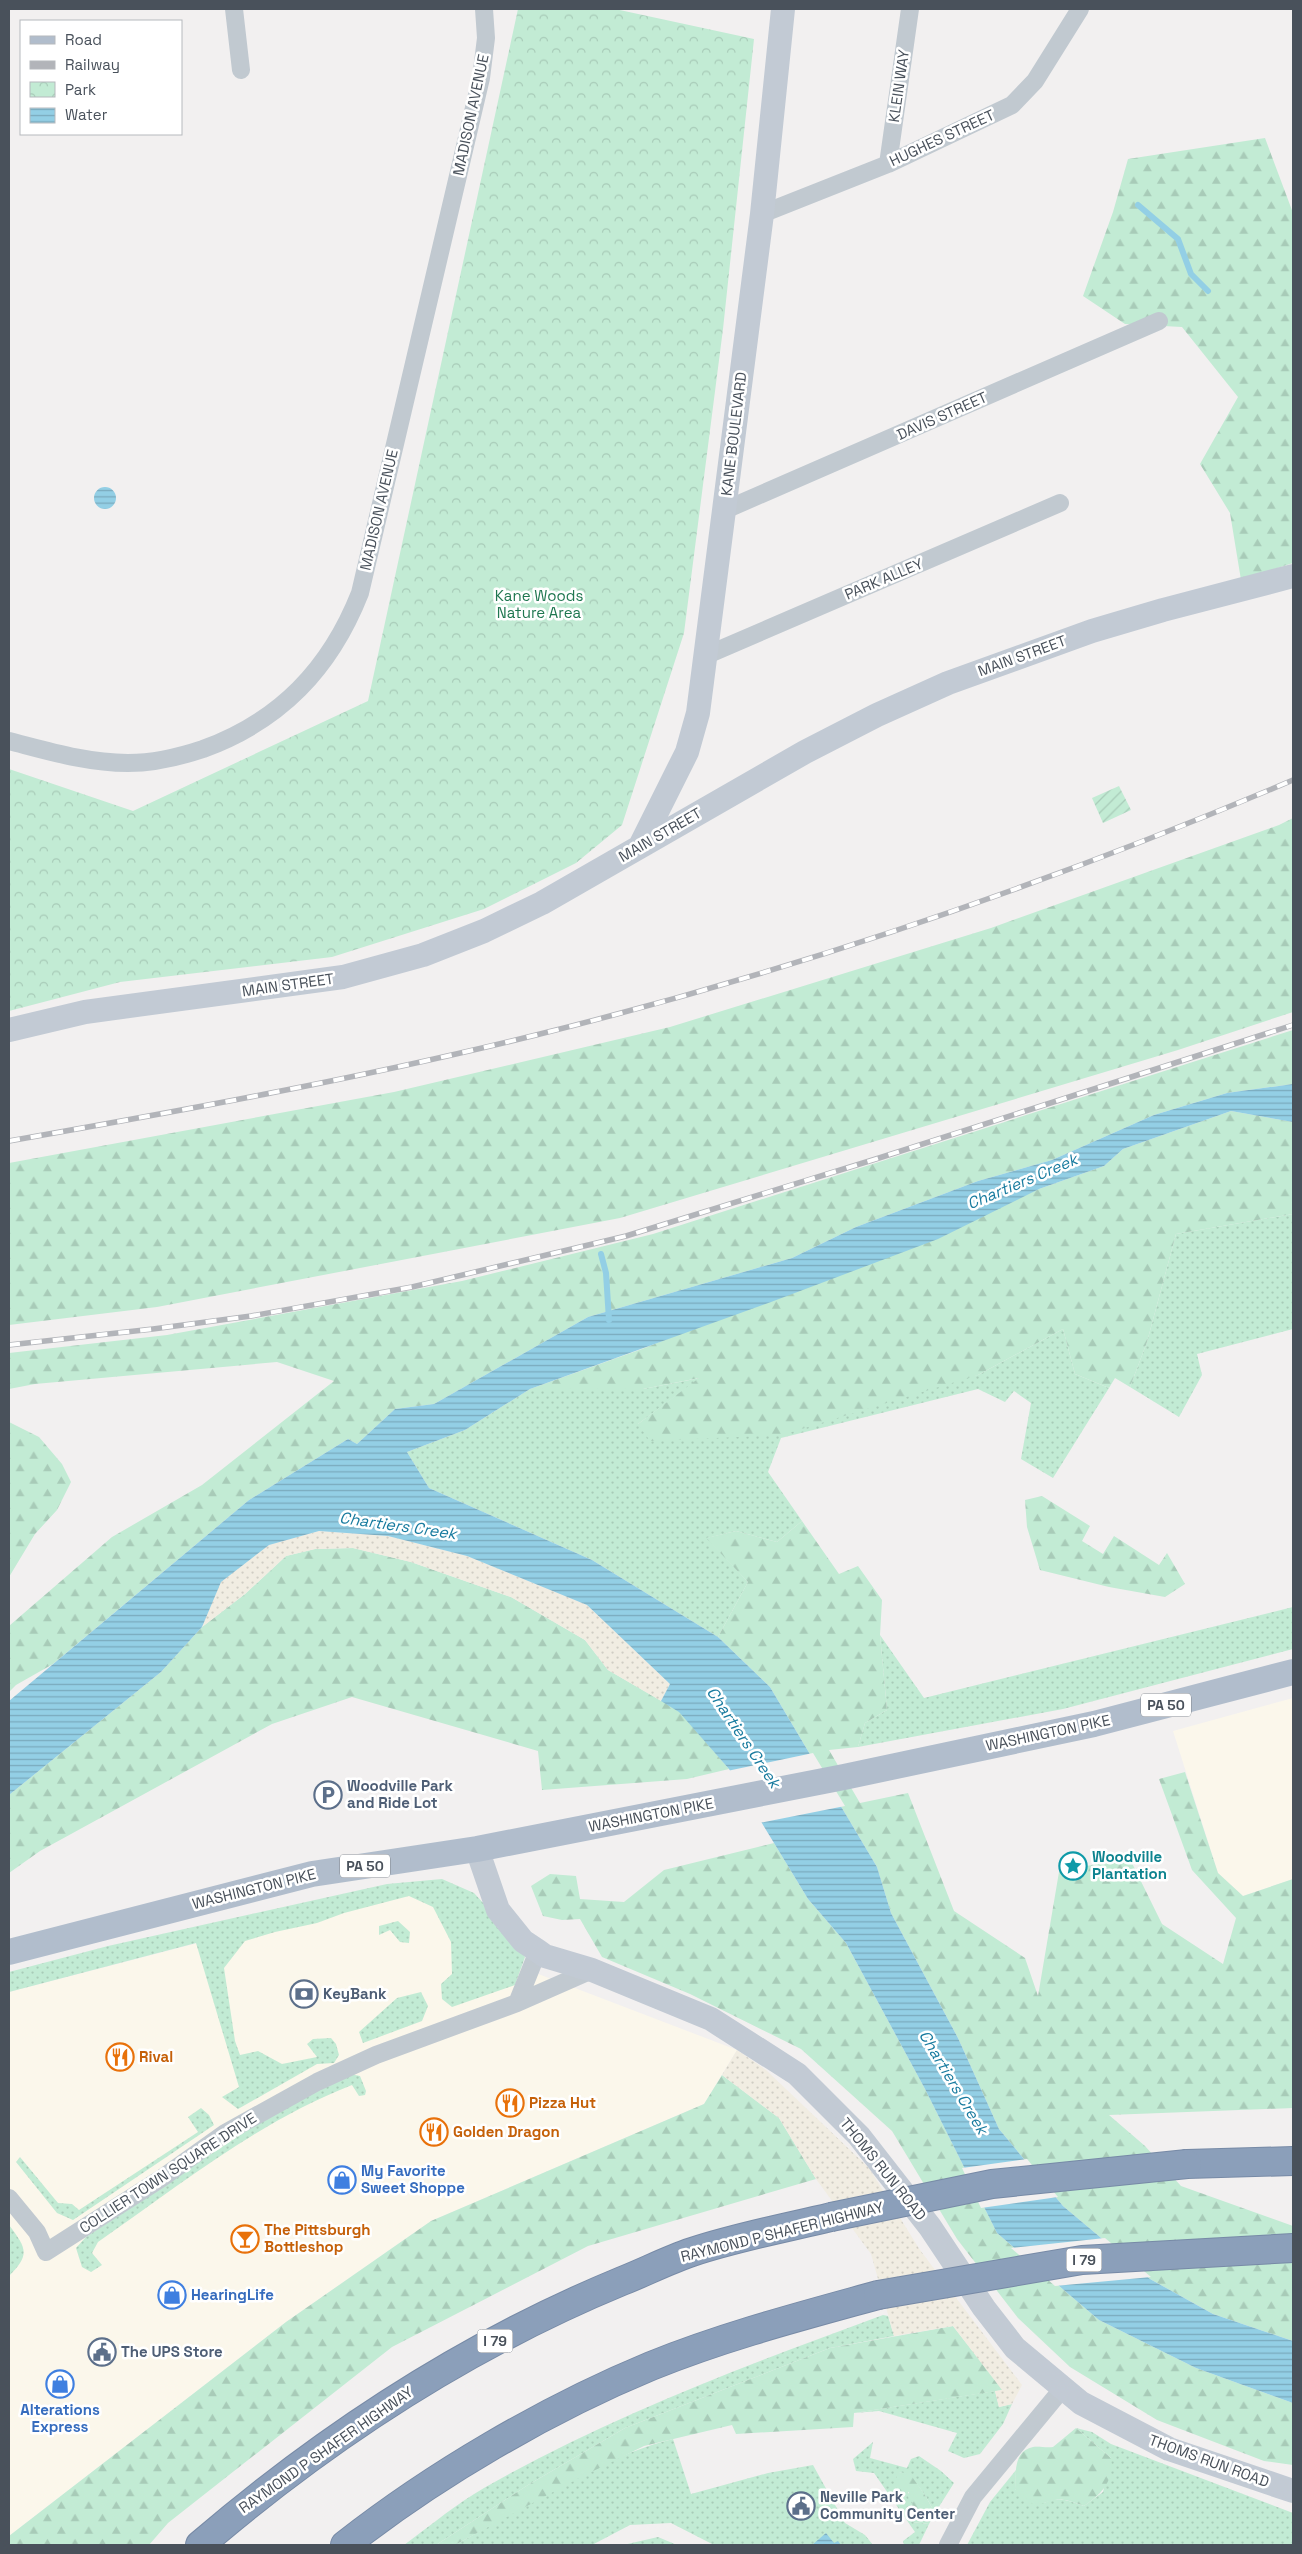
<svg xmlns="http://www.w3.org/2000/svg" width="1302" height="2554" viewBox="0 0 1302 2554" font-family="'Space Grotesk',sans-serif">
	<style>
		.commercial { fill: #fbf7eb }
		.grass { fill: url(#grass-dots) }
		.forest { fill: url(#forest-firs) }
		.sand { fill: url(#sand-dots) }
		.park { fill: url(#park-crowns) }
		.garden { fill: url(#garden-furrows) }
		.water { fill: url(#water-rules) }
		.pier { fill: #f2f0f0 }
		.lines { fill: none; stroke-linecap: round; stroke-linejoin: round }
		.stream { stroke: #93cfe5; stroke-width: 6 }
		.highway-casing { stroke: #778aa6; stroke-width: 30 }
		.street { stroke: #c1c9d0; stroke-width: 18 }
		.secondary { stroke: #c2cad4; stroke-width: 24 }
		.primary { stroke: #b1bdcc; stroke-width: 26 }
		.highway { stroke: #8b9fba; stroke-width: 28 }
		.rail-casing { stroke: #b2b4b9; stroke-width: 5.5 }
		.rail { stroke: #fff; stroke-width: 4; stroke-dasharray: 11; stroke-linecap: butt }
		.highway-bridge-casing { stroke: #778aa6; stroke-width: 30; stroke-linecap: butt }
		.highway-bridge { stroke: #8b9fba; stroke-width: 28 }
		.labels { text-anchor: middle; stroke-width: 5; stroke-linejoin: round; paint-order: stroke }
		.shield { fill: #fff; stroke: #80858c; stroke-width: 1 }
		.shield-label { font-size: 14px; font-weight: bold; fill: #49515b }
		.street-label { font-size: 15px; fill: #49515b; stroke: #fff }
		.park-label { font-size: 15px; fill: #1f7750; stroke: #fff }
		.service-label { font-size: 15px; font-weight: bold; fill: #4e5e75; stroke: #fff; text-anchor: start }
		.culture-label { font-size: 15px; font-weight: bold; fill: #0d838f; stroke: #fff; text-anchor: start }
		.food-label { font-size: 15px; font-weight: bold; fill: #c56008; stroke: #fff; text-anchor: start }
		.shop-label { font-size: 15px; font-weight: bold; fill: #366cbe; stroke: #fff; text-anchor: start }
		.water-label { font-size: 16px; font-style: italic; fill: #187b9f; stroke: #fff }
	</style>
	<defs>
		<pattern id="grass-dots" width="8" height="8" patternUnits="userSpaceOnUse" patternTransform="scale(1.25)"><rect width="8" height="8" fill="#c2ebd4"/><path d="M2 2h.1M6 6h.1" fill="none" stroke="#a8cbb8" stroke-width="1.8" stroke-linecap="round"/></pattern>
		<pattern id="forest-firs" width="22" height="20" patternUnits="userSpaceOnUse" patternTransform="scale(1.25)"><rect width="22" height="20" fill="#c2ebd4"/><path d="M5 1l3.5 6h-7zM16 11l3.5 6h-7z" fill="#a8cbb8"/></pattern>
		<pattern id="sand-dots" width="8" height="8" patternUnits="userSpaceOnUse" patternTransform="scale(1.25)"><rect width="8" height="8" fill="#f1ede2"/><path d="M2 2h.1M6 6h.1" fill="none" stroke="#d0cdc4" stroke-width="1.8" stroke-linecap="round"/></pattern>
		<pattern id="park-crowns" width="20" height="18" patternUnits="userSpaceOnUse" patternTransform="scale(1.25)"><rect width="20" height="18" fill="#c2ebd4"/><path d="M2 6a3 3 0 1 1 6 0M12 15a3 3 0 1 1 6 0" fill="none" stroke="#a8cbb8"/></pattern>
		<pattern id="garden-furrows" width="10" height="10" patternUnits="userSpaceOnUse" patternTransform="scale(1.25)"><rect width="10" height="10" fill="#c2ebd4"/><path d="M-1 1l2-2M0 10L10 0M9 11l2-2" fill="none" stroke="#a8cbb8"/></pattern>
		<pattern id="water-rules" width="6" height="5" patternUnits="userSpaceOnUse" patternTransform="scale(1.25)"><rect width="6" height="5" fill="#93cfe5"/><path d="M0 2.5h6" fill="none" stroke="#7aaabd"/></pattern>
	</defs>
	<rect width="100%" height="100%" fill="#f2f0f0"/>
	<path class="commercial" d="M1293 1698V1879L1243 1896 1218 1873 1173 1731Z
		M437 1881 520 1967 737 2050 704 2104 431 2221 286 2322 9 2536V1992Z"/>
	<path class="grass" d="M1293 1214V1329L1197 1354 1202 1375 1179 1417 1130 1387 1147 1342 1176 1234Z
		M1063 1329 1075 1374 1109 1388 1053 1478 1021 1459 1031 1403 1014 1391 1005 1402 978 1389 781 1438 768 1472 802 1521 777 1542 736 1531 707 1538 748 1582 718 1637 592 1560 429 1488 407 1452 465 1430 530 1389H643L700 1378 638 1424 978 1375Z
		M1293 1607V1649L1063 1709 858 1747 865 1723 887 1710 880 1635 924 1698Z
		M442 1879 474 1893 497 1918 525 1957 515 1985 452 2007 442 1999 441 1984 452 1974 451 1942 433 1907 409 1896 344 1913 317 1923 275 1932 245 1941 224 1968 235 2041 240 2055 258 2051 282 2064 317 2057 307 2044 313 2039 331 2038 336 2044 339 2055 334 2063 317 2064 238 2109 222 2097 239 2087 196 1943 9 1992V1972L108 1946 387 1884Z
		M398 1921 410 1932 409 1943 400 1942 390 1930 379 1935V1926Z
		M421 1992 428 2006 422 2021 363 2043 359 2032 397 1998Z
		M350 2074 360 2076 366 2091 365 2095 359 2096 352 2085C259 2121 179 2186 98 2242L92 2253 102 2265 91 2272 82 2267 76 2248 86 2237 273 2113Z
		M201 2108 209 2115 214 2125 73 2220 57 2213 16 2162 20 2157 58 2203 72 2204 79 2210 198 2132 188 2117Z
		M9 2225C26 2248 31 2254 9 2276Z
		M883 2315 888 2316 894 2336 830 2348 625 2428 528 2485 436 2545H404C430 2526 456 2504 484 2488 610 2416 747 2365 883 2315Z
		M995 2391 999 2407 1012 2404 1003 2424 980 2454 964 2458 948 2451 957 2433 879 2411 854 2413Z
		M1076 2428 1092 2432 1111 2444 1293 2513V2545H967L990 2502 1016 2470 1015 2489 1044 2503C1059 2496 1069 2501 1084 2506L1103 2492 1111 2458Z
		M673 2439 691 2494 768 2473 813 2465 845 2523 865 2535 873 2545H714L671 2523 630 2525 592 2545H455C522 2509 599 2457 673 2439Z
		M873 2442 870 2458 907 2468 911 2459 919 2456 941 2471 954 2483 935 2513 925 2495 910 2475 899 2472 913 2503V2522L929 2524 919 2545H904L903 2541 915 2532 874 2473 856 2471 853 2459Z
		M658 2537 677 2545H623Z"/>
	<path class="forest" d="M1265 138 1293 213V563L1241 580 1230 513 1200 464 1238 397 1182 327 1125 324 1083 296 1113 212 1128 159Z
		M1293 818V1012L1178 1050 620 1218 157 1307 9 1325V1163L394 1092 670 1027 991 928 1279 825Z
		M1293 1030V1084L1227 1093 1154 1115 1052 1160 978 1181 856 1227 792 1258 588 1317 434 1404 395 1409 357 1444 348 1439 249 1500 53 1664 16 1685 9 1692V1626L112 1537 202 1485 334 1381 277 1362 35 1384 9 1389V1353L167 1335 462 1281 653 1234Z
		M1231 1111 1293 1122V1214L1176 1234 1147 1342 1130 1387 1115 1378 1109 1388 1075 1374 1063 1329 978 1375 782 1435 650 1441 638 1424 699 1378 643 1389H530L642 1349 1039 1189 1104 1166 1123 1149Z
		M9 1422 39 1437 62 1464 71 1482 57 1510 35 1534 9 1577Z
		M1042 1496 1090 1526 1082 1541 1103 1554 1114 1536 1159 1565 1167 1553 1185 1584 1165 1597 1109 1587 1040 1570 1027 1527 1025 1500Z
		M802 1521 839 1574 858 1566 882 1600 880 1635 887 1710 865 1723 858 1747 829 1750 860 1803 908 1793 954 1911 1025 1958 1038 1996 1059 1872 1129 1857 1162 1924 1223 1964 1236 1918 1192 1870 1159 1779 1185 1772 1218 1873 1243 1896 1293 1879V2108L1109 2115 1145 2146 1181 2186 1293 2226V2341L1213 2314 1150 2279 1063 2206 999 2129 958 2038 891 1913 877 1867 770 1687 718 1637 748 1582 706 1538 736 1531 777 1542Z
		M353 1548 411 1562 511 1597 585 1640 608 1670 679 1711 729 1769 687 1779 542 1790 538 1751 352 1697 272 1724 40 1851 9 1873V1795L161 1672 202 1627 245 1594 286 1556 315 1549Z
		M774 1843 808 1899 846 1943 925 2089 997 2233 1099 2320 1196 2368 1293 2403V2465L1264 2461 1157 2420 1070 2367 1018 2318 957 2239 892 2131 801 2049 690 1994 602 1957 580 1919 562 1920 543 1916 531 1886 550 1874 576 1876 580 1899 624 1902 664 1870Z
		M722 2075 779 2118 816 2179 588 2246 392 2347 168 2523 149 2545H9V2536L286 2322 431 2221 704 2104Z
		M953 2326 1003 2390 854 2413 853 2427 736 2434 732 2425 644 2446 579 2478 455 2545H436L528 2485 625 2428 830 2348Z
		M1076 2428 1111 2458C1114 2481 1102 2494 1084 2506 1058 2497 1060 2498 1035 2506L1015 2489C1016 2474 1013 2451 1033 2447 1039 2446 1046 2448 1053 2447Z
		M899 2472 910 2474 925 2495 935 2513 929 2524 913 2522 910 2510 913 2503 908 2497 909 2492 898 2491 894 2483Z"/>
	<path class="sand" d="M319 1531 388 1536 467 1556 587 1605 670 1684 661 1701 608 1670 585 1640 511 1597 411 1562 353 1548 315 1549 286 1556 245 1594 202 1627 220 1582 269 1545Z
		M737 2050 766 2070 869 2168 920 2250 1022 2385 1012 2404 999 2407 995 2391 1002 2390 953 2326 894 2336 871 2254 816 2179 779 2118 722 2075Z"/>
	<path class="park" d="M518 9H615L754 39 723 329 684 633 622 825 576 863 484 909 332 957 120 982 9 1011V769L133 811 368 701Z"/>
	<path class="garden" d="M1119 786 1131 810 1103 823 1092 798Z"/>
	<path class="water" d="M94 498a11 11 0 1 1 22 0a11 11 0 1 1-22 0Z
		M1293 1084V1122L1231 1111 1123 1149 1104 1166 1039 1189 938 1239 771 1302 530 1389 465 1430 407 1452 429 1488 592 1560 718 1637 770 1687 877 1867 891 1913 958 2038 999 2129 1063 2206 1150 2279 1213 2314 1293 2341V2403L1196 2368 1099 2320 997 2233 925 2089 846 1943 808 1899 729 1769 679 1712 661 1701 670 1684 587 1605 467 1556 388 1536 319 1531 269 1545 221 1582 202 1627 161 1672 9 1795V1701L249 1500 348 1439 357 1444 395 1409 434 1404 588 1317 792 1258 856 1227 978 1181 1052 1160 1154 1115 1227 1093Z
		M826 2533 834 2543 838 2541 841 2545H812Z"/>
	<path class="pier" d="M813 1753 845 1806 759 1823 727 1771Z
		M1027 2159 1058 2197 981 2208 962 2168Z
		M1105 2238 1151 2277 1055 2286 1011 2248Z"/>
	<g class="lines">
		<path class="stream" d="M1138 205 1178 239 1191 274 1208 291
			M601 1254 606 1273 609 1320"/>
		<g class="highway-casing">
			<path id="highway" d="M1187 2164 1293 2161
				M200 2545C327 2436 467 2345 622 2281 645 2272 668 2260 692 2252 737 2237 785 2228 831 2217
				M345 2545C434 2475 547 2409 651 2366 725 2336 802 2316 878 2295"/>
		</g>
		<path class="street" d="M234 9 241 70
			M888 164 910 9
			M762 214 888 164 1012 105 1035 81 1080 9
			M725 510 1159 321
			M707 655 1060 503
			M9 741C48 751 87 763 128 763 154 763 179 757 203 749 280 721 330 669 360 593L481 78 486 38 484 9
			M517 2003 538 1951
			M9 2198 37 2232 46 2252 162 2178 225 2133 317 2082 376 2055 517 2003 592 1970
			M948 2545 973 2497 1063 2388"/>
		<path class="secondary" d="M640 846 687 752 698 713 762 214 783 9
			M9 1030 85 1012 343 977 423 955 484 931 542 903 805 752 877 715 948 683 1092 631 1163 610 1293 576
			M477 1849 498 1910 523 1941 538 1951 545 1956 592 1970 711 2019 797 2074 859 2136 930 2227 984 2308 1015 2348 1081 2403 1169 2449 1293 2491"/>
		<path class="primary" d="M9 1952 312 1874 477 1849 844 1777 1094 1724 1293 1672"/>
		<use href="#highway" class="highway"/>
		<g class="rail-casing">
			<path id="rail" d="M9 1141C185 1110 362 1078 536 1035 794 971 1048 884 1293 780
				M9 1345 153 1329 251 1316 412 1287 626 1236 879 1158 1293 1025"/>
		</g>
		<use href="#rail" class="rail"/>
		<g class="highway-bridge-casing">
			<path id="highway-bridge" d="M831 2217 992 2184 1187 2164
				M878 2295 1082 2260 1293 2248"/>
		</g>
		<use href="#highway-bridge" class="highway-bridge"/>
	</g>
	<defs>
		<g id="parking-ring" transform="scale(1.4375)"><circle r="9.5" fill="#fff" stroke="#5c6f8a" stroke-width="1.5"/><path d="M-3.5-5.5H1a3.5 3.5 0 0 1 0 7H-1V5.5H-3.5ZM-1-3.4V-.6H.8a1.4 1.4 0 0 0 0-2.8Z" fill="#5c6f8a"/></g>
		<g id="sight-ring" transform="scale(1.4375)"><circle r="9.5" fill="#fff" stroke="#0f9aa8" stroke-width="1.5"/><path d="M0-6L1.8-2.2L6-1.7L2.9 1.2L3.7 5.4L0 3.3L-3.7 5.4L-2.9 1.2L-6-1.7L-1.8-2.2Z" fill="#0f9aa8"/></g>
		<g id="bank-ring" transform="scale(1.4375)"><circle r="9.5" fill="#fff" stroke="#5c6f8a" stroke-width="1.5"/><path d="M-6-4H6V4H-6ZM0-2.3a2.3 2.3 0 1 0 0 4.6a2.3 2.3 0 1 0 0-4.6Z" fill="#5c6f8a"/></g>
		<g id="restaurant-ring" transform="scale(1.4375)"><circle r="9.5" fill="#fff" stroke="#e8710a" stroke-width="1.5"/><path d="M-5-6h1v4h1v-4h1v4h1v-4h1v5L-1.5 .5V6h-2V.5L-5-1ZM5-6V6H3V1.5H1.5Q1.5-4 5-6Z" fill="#e8710a"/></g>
		<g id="shop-ring" transform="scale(1.4375)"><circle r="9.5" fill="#fff" stroke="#3f7fe0" stroke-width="1.5"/><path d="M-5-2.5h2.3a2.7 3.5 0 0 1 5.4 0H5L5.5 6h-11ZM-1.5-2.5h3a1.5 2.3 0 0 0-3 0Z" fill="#3f7fe0"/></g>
		<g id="bar-ring" transform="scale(1.4375)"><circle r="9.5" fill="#fff" stroke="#e8710a" stroke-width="1.5"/><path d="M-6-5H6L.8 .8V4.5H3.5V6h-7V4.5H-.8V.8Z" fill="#e8710a"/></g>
		<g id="civic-ring" transform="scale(1.4375)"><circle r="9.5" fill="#fff" stroke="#5c6f8a" stroke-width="1.5"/><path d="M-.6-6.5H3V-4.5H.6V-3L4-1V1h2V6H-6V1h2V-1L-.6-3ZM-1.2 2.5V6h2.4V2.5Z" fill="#5c6f8a"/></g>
	</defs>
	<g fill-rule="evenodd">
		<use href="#parking-ring" x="328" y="1795"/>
		<use href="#sight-ring" x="1073" y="1866"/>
		<use href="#bank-ring" x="304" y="1994"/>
		<use href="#restaurant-ring" x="120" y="2057"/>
		<use href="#restaurant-ring" x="510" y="2103"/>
		<use href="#restaurant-ring" x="434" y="2132"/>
		<use href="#shop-ring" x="342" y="2180"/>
		<use href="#bar-ring" x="245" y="2239"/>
		<use href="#shop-ring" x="172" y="2295"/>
		<use href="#civic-ring" x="102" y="2352"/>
		<use href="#shop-ring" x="60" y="2384"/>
		<use href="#civic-ring" x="801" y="2506"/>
	</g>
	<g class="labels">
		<g class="shield">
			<rect x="1141" y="1693.5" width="50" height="23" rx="4"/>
			<rect x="340" y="1854.5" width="50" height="23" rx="4"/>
			<rect x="1066.5" y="2248.5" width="35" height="23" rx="4"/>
			<rect x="477.5" y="2329.5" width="35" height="23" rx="4"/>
		</g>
		<g class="shield-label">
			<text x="1166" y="1710">PA 50</text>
			<text x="365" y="1871">PA 50</text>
			<text x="1084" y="2265">I 79</text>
			<text x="495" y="2346">I 79</text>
		</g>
		<g class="street-label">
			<text transform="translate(899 86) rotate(-82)" y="5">KLEIN WAY</text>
			<text transform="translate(471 115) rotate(-78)" y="5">MADISON AVENUE</text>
			<text transform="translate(942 138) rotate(-25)" y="5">HUGHES STREET</text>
			<text transform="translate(942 416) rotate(-24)" y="5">DAVIS STREET</text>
			<text transform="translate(734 434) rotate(-83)" y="5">KANE BOULEVARD</text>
			<text transform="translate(379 510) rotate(-77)" y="5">MADISON AVENUE</text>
			<text transform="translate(884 579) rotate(-23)" y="5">PARK ALLEY</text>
			<text transform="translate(1022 656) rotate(-20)" y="5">MAIN STREET</text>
			<text transform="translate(660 835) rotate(-30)" y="5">MAIN STREET</text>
			<text transform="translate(288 985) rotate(-8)" y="5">MAIN STREET</text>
			<text transform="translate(1048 1733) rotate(-12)" y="5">WASHINGTON PIKE</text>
			<text transform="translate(651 1815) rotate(-11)" y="5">WASHINGTON PIKE</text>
			<text transform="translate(254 1889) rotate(-14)" y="5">WASHINGTON PIKE</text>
			<text transform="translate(883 2169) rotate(51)" y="5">THOMS RUN ROAD</text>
			<text transform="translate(168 2173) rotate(-33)" y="5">COLLIER TOWN SQUARE DRIVE</text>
			<text transform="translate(782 2232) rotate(-14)" y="5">RAYMOND P SHAFER HIGHWAY</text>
			<text transform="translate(326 2450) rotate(-35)" y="5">RAYMOND P SHAFER HIGHWAY</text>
			<text transform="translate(1209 2461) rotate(20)" y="5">THOMS RUN ROAD</text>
		</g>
		<g class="park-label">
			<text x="539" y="601">Kane Woods<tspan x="539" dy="17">Nature Area</tspan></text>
		</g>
		<g class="service-label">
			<text x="347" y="1791">Woodville Park<tspan x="347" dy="17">and Ride Lot</tspan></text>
			<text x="323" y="1999">KeyBank</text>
			<text x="121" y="2357">The UPS Store</text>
			<text x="820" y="2502">Neville Park<tspan x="820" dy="17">Community Center</tspan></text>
		</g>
		<g class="culture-label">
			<text x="1092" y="1862">Woodville<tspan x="1092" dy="17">Plantation</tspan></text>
		</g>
		<g class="food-label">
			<text x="139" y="2062">Rival</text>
			<text x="529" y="2108">Pizza Hut</text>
			<text x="453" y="2137">Golden Dragon</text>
			<text x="264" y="2235">The Pittsburgh<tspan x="264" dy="17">Bottleshop</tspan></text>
		</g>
		<g class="shop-label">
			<text x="361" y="2176">My Favorite<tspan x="361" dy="17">Sweet Shoppe</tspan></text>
			<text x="191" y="2300">HearingLife</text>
			<text x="60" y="2415" text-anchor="middle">Alterations<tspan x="60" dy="17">Express</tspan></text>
		</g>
		<g class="water-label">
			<text transform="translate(1022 1181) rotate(-23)" y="6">Chartiers Creek</text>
			<text transform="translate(398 1525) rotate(8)" y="6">Chartiers Creek</text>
			<text transform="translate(744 1737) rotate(56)" y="6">Chartiers Creek</text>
			<text transform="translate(954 2082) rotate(59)" y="6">Chartiers Creek</text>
		</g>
	</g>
	<rect width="1302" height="2554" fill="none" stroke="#49515b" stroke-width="20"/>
	<rect x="20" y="20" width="162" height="115" fill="#ffffff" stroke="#b6b9bd"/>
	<rect x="30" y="36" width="25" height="8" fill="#b1bdcc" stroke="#b6b9bd"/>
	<text x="65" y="45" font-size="15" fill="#49515b">Road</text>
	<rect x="30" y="61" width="25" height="8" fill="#b2b4b9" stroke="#b6b9bd"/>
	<text x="65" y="70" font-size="15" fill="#49515b">Railway</text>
	<rect x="30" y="82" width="25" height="15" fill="url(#park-crowns)" stroke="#b6b9bd"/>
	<text x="65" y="95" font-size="15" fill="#49515b">Park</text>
	<rect x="30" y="108" width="25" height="15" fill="url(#water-rules)" stroke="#b6b9bd"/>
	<text x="65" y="120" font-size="15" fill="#49515b">Water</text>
</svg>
